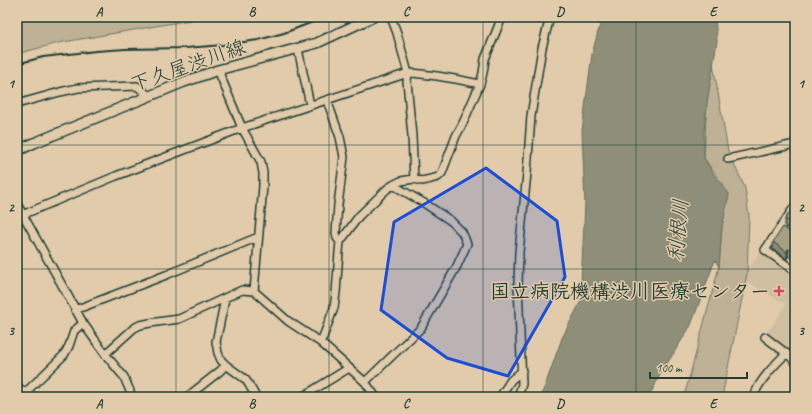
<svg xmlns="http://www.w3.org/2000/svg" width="812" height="414" viewBox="0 0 812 414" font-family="Caveat,'Klee One',sans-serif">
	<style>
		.built { fill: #cfbea0 }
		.green { fill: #beb196; stroke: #6e7765 }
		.water { fill: #8f8f79; stroke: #626e5d }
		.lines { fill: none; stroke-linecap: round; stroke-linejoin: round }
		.minor-casing { stroke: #1f3d34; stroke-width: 10 }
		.major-casing { stroke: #1f3d34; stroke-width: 12 }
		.minor { stroke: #e1cbab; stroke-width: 7 }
		.major { stroke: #e1cbab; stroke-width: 9 }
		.rail { stroke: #1f3d34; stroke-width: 2 }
		.wall { fill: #8e8973; stroke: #1f3d34 }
		.shaded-wall { fill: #746f5e; stroke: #1f3d34 }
		.building { fill: #a59f86; stroke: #1f3d34 }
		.marked { fill: #1d4ed8; fill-opacity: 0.2; stroke: #1d4ed8; stroke-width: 3; stroke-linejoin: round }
		.grid { fill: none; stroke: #1f3d34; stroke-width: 1; stroke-opacity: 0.55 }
		.poi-dot { fill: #d1495b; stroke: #e1cbab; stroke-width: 1.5 }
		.labels { text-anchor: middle; stroke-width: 3; stroke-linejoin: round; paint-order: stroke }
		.street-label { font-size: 20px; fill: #1f3d34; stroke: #e1cbab }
		.poi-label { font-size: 20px; font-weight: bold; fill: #1f3d34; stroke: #e1cbab; text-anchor: end }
		.water-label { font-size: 21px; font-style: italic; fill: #2a453b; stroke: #e1cbab }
		.neatline { fill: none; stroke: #1f3d34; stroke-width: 1.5 }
		.grid-label { font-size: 13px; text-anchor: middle; font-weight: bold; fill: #1f3d34 }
	</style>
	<rect width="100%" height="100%" fill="#e1cbab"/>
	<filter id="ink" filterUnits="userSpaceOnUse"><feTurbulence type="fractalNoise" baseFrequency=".025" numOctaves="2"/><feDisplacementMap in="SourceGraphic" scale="8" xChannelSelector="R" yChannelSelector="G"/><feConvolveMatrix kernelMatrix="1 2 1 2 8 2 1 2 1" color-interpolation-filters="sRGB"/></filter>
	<g filter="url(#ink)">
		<path class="built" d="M795 200V358L764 334 773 325 786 304 742 279Z"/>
		<path class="green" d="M17 17H208L58 43 17 54Z
			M713 64 728 151 745 188 749 216 747 274 722 397H684L719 267 722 226 729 194 704 158 707 98Z"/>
		<path class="water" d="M602 17H715L717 41 707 103 704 131V158L714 175 729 194 722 226 719 267 715 260 691 325 660 375 649 397H540L545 386 562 338 580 303 585 204 582 131 592 54Z"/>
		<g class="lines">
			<g class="minor-casing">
				<path id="minor" d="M391 17 397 33 408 73 407 81 412 136 414 179
					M298 49 310 105
					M218 70 242 128 261 162 263 173V186L254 291
					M327 100 340 137 344 157 338 205 336 233 337 238 340 242
					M17 104 60 92 78 88 137 86 149 96
					M728 159 795 144
					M17 204 83 323 105 354 124 377 130 391V397
					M795 206 765 250 795 271
					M17 218 22 215 116 176 242 128 408 73C433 74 456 79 480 84
					M75 310 166 275 258 237
					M765 337 791 357 795 362
					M320 342 323 337 334 308 336 293 339 252 340 242 348 231 359 216 387 189 393 185 401 181 414 179 422 181 431 179 438 177 442 173 456 136 463 123 480 84 483 73 485 59 502 17
					M105 354 123 338 134 328 140 325 150 323 179 319 242 290 254 291 288 321 320 342 365 382 376 397
					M226 365 245 379 248 383 256 397
					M365 382 421 328 457 266 467 244 462 232 451 221 424 203 393 185
					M17 386 24 392 34 397
					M17 396 29 389 64 355 69 346 74 331 83 323
					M187 397 220 371 226 365 221 360 218 353 216 342 225 299
					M302 397 349 368
					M500 397 511 380 522 371
					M518 397 522 384 518 284 519 252 527 173 531 116 542 48 550 17
					M755 397C754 386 778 361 786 354"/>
			</g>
			<g class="major-casing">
				<path id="major" d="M17 151 34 143 184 82 218 70 317 43 373 17"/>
			</g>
			<use href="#minor" class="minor"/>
			<use href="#major" class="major"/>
			<path class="rail" d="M17 64 43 57 96 51 125 49 186 48 223 45 258 40 284 33 326 17"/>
		</g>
		<path class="wall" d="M795 205V233L785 226V219Z
			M795 236V261L788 256 787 259 773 249V242Z"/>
		<path class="shaded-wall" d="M788 249V256L787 259V252Z"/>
		<path class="building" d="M795 205V225L785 219Z
			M783 227 795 236V253L788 249 787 252 773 242Z"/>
	</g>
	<path class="marked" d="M486 168 557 221 565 277 508 376 447 358 381 310 394 222Z"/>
	<path class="grid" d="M176 17V397M329 17V397M483 17V397M636 17V397M17 145H795M17 269H795"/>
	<path class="poi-dot" d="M777 285h4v4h4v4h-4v4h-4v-4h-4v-4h4z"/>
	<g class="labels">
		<g class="street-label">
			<text transform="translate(188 65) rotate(-19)" y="7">下久屋渋川線</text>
		</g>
		<g class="poi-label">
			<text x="770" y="298">国立病院機構渋川医療センター</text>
		</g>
		<g class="water-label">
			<text transform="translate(678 230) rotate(-85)" y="7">利根川</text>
		</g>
	</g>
	<rect width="812" height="414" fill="none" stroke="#e1cbab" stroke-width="44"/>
	<path d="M650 372v6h97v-6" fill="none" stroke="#1f3d34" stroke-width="2"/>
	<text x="656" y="372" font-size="12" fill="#1f3d34" stroke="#e1cbab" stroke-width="3" paint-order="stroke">100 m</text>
	<rect x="22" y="22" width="768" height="370" class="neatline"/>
	<g class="grid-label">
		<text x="99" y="16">A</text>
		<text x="252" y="16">B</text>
		<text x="406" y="16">C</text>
		<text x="560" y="16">D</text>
		<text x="713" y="16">E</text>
		<text x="11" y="88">1</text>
		<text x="801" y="88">1</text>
		<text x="11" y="212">2</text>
		<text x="801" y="212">2</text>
		<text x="11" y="335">3</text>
		<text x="801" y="335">3</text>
		<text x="99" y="408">A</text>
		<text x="252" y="408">B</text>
		<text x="406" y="408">C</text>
		<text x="560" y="408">D</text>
		<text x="713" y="408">E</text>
	</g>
</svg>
